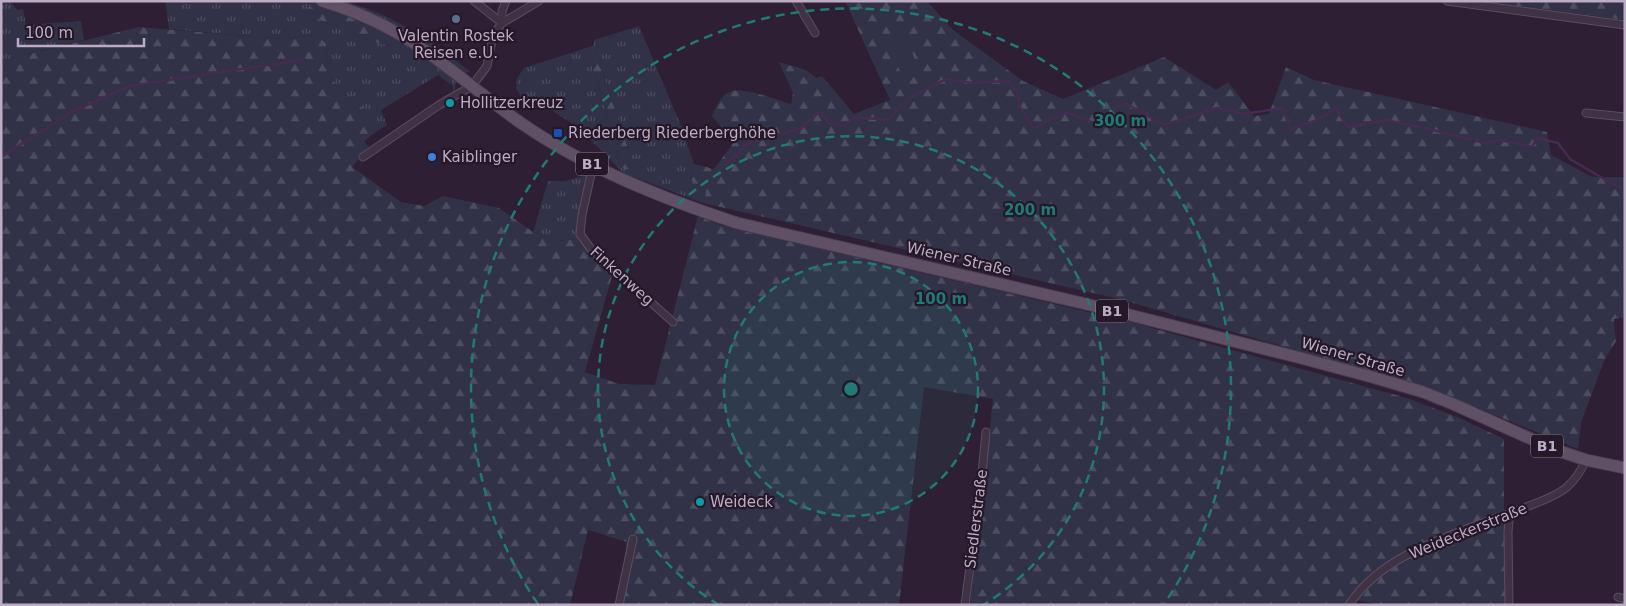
<svg xmlns="http://www.w3.org/2000/svg" width="1626" height="606" viewBox="0 0 1626 606" font-family="'DejaVu Sans',sans-serif">
	<style>
		.grass { fill: url(#grass-tufts); fill-rule: evenodd }
		.forest { fill: url(#forest-firs) }
		.garden { fill: #313247 }
		.lines { fill: none; stroke-linecap: round; stroke-linejoin: round }
		.stream { stroke: #462a51; stroke-width: 2.5 }
		.minor-casing { stroke: #5b4d61; stroke-width: 9 }
		.primary-casing { stroke: #4a3c4f; stroke-width: 13 }
		.minor { stroke: #403245; stroke-width: 7 }
		.primary { stroke: #5f5065; stroke-width: 11 }
		.ring { fill: none; stroke: #207b76; stroke-width: 2.5; stroke-dasharray: 9 6 }
		.service-dot { fill: #5c6f8a; stroke: #251829; stroke-width: 2 }
		.culture-dot { fill: #0f9aa8; stroke: #251829; stroke-width: 2 }
		.transit-dot { fill: #1a4fb4; stroke: #251829; stroke-width: 2 }
		.shop-dot { fill: #3f7fe0; stroke: #251829; stroke-width: 2 }
		.labels { text-anchor: middle; stroke-width: 4.5; stroke-linejoin: round; paint-order: stroke }
		.shield { fill: #251829; stroke: #8f8095; stroke-width: 1 }
		.shield-label { font-size: 14px; font-weight: bold; fill: #bdacc3 }
		.poi-label { font-size: 15px; fill: #bdacc3; stroke: #251829; text-anchor: start }
		.street-label { font-size: 15px; fill: #bdacc3; stroke: #251829 }
		.centre { fill: #207b76; stroke: #251829; stroke-width: 2.5 }
		.ring-label { font-size: 15px; text-anchor: middle; font-weight: bold; fill: #207b76; stroke: #251829; stroke-width: 4.5; stroke-linejoin: round; paint-order: stroke }
	</style>
	<defs>
		<pattern id="grass-tufts" width="24" height="20" patternUnits="userSpaceOnUse" patternTransform="scale(1.25)"><rect width="24" height="20" fill="#313247"/><path d="M3 7l-1-3M5 7V3M7 7l1-3M15 17l-1-3M17 17v-4M19 17l1-3" fill="none" stroke="#4d4d60"/></pattern>
		<pattern id="forest-firs" width="22" height="20" patternUnits="userSpaceOnUse" patternTransform="scale(1.25)"><rect width="22" height="20" fill="#313247"/><path d="M5 1l3.5 6h-7zM16 11l3.5 6h-7z" fill="#4d4d60"/></pattern>
	</defs>
	<rect width="100%" height="100%" fill="#2e1f34"/>
	<path class="grass" d="M1 1H10L17 10 23 9 26 25 81 21 84 40 1 61Z
		M165 1H346L381 14 428 38 469 71 456 82 455 89 453 93V86L438 75 381 110 387 125 376 132 372 119 354 99 339 93 328 68 326 43 314 35 283 39 169 29ZM320 20 367 25 394 39 392 46 370 41 349 32 339 26 330 25Z
		M639 26 682 128 694 164 691 180 706 193 703 203 623 173 587 136 573 124 551 110 531 104 522 99 516 88 517 78 524 68 589 47 621 168 628 149 594 45V40Z
		M587 175 578 230 579 239 556 241 533 232 548 181H565Z"/>
	<path class="forest" d="M845 1H927L953 30 1023 81 1063 99 1164 57 1216 90 1228 82 1254 116 1269 114 1286 67 1314 80 1547 132 1551 155 1592 177H1625V317L1614 319 1616 341 1604 361 1581 423 1578 449 1434 390 1119 299 703 203 706 193 691 180 694 164 714 169 734 142 712 116C715 108 721 95 730 92 744 86 776 100 791 104L793 93 779 62 806 70 816 78 822 76 854 114 890 100Z
		M1480 1H1625V20Z
		M310 7C340 10 368 25 395 39L392 46 370 41 349 32 339 26 330 25 320 20 313 19 307 9Z
		M139 27 283 39 314 35 326 43 328 68 339 93 354 99 372 119 376 132 364 141 369 147 352 167 401 202 424 206 443 196 499 208 533 232 556 241 579 239 614 269 585 372 619 384 655 385 698 216 723 226 1130 322 1407 398 1457 417 1504 439V521L1506 605H1380L1353 599 1347 605H970L993 399 924 387 899 605H618L627 542 588 530 570 605H1V61Z
		M594 45 628 149 630 170 621 168 589 47Z"/>
	<path class="garden" d="M905 34 918 68 901 74 888 41Z"/>
	<g class="lines">
		<path class="stream" d="M1 157 71 112 130 86 301 60
			M726 165 747 144 801 128 820 111 829 124 845 125 856 117 888 120 906 100 946 79 972 83 1008 81 1019 95V106L1034 128 1067 112 1093 123 1125 103 1164 125 1217 108 1244 114 1282 108 1291 129 1317 120 1336 109 1348 127 1386 120 1437 131 1485 143 1501 140 1532 147 1537 138 1558 143 1570 159 1616 186 1625 188"/>
		<g class="minor-casing">
			<path id="minor" d="M474 1 502 23
				M796 1 815 33
				M1447 1 1625 25
				M502 23V11L506 1
				M1586 113 1625 117
				M363 157 439 105 472 86 487 66 493 35 502 23 539 1
				M593 165 582 215 580 234 591 249 673 322
				M1618 597 1625 599
				M619 605 633 539
				M965 605 982 474 986 432
				M1349 605C1383 552 1459 533 1515 511 1529 506 1556 497 1567 487 1576 479 1581 471 1586 460
				M1509 605 1508 532 1509 520 1512 513"/>
		</g>
		<g class="primary-casing">
			<path id="primary" d="M322 1C359 12 395 29 427 52 458 74 487 99 518 121 584 167 661 198 737 223L1086 304 1297 357 1372 377 1423 392 1453 404 1556 450 1586 460 1625 468"/>
		</g>
		<use href="#minor" class="minor"/>
		<use href="#primary" class="primary"/>
	</g>
	<circle cx="851" cy="389" r="127" fill="#207b76" fill-opacity=".12"/>
	<g class="ring">
		<circle cx="851" cy="389" r="127"/>
		<path d="M719 605A253 253 0 1 1 983 605"/>
		<path d="M538 604A380 380 0 1 1 1164 604"/>
	</g>
	<circle class="service-dot" cx="456" cy="19" r="5"/>
	<g class="culture-dot">
		<circle cx="450" cy="103" r="5"/>
		<circle cx="700" cy="502" r="5"/>
	</g>
	<rect class="transit-dot" x="553" y="128" width="10" height="10" rx="2.5"/>
	<circle class="shop-dot" cx="432" cy="157" r="5"/>
	<g class="labels">
		<g class="shield">
			<rect x="576" y="152.5" width="32" height="23" rx="4"/>
			<rect x="1096" y="299.5" width="32" height="23" rx="4"/>
			<rect x="1531" y="434.5" width="32" height="23" rx="4"/>
		</g>
		<g class="shield-label">
			<text x="592" y="169">B1</text>
			<text x="1112" y="316">B1</text>
			<text x="1547" y="451">B1</text>
		</g>
		<g class="poi-label">
			<text x="456" y="41" text-anchor="middle">Valentin Rostek<tspan x="456" dy="17">Reisen e.U.</tspan></text>
			<text x="460" y="108">Hollitzerkreuz</text>
			<text x="568" y="138">Riederberg Riederberghöhe</text>
			<text x="442" y="162">Kaiblinger</text>
			<text x="710" y="507">Weideck</text>
		</g>
		<g class="street-label">
			<text transform="translate(959 259) rotate(13)" y="5">Wiener Straße</text>
			<text transform="translate(622 276) rotate(42)" y="5">Finkenweg</text>
			<text transform="translate(1353 357) rotate(16)" y="5">Wiener Straße</text>
			<text transform="translate(976 519) rotate(-83)" y="5">Siedlerstraße</text>
			<text transform="translate(1468 531) rotate(-22)" y="5">Weideckerstraße</text>
		</g>
	</g>
	<circle cx="851" cy="389" r="8" class="centre"/>
	<g class="ring-label">
		<text x="1120" y="126">300 m</text>
		<text x="1030" y="215">200 m</text>
		<text x="941" y="304">100 m</text>
	</g>
	<rect width="1626" height="606" fill="none" stroke="#bdacc3" stroke-width="5"/>
	<path d="M18 38v8h126v-8" fill="none" stroke="#bdacc3" stroke-width="2.5"/>
	<text x="25" y="38" font-size="15" fill="#bdacc3" stroke="#251829" stroke-width="4" paint-order="stroke">100 m</text>
</svg>
